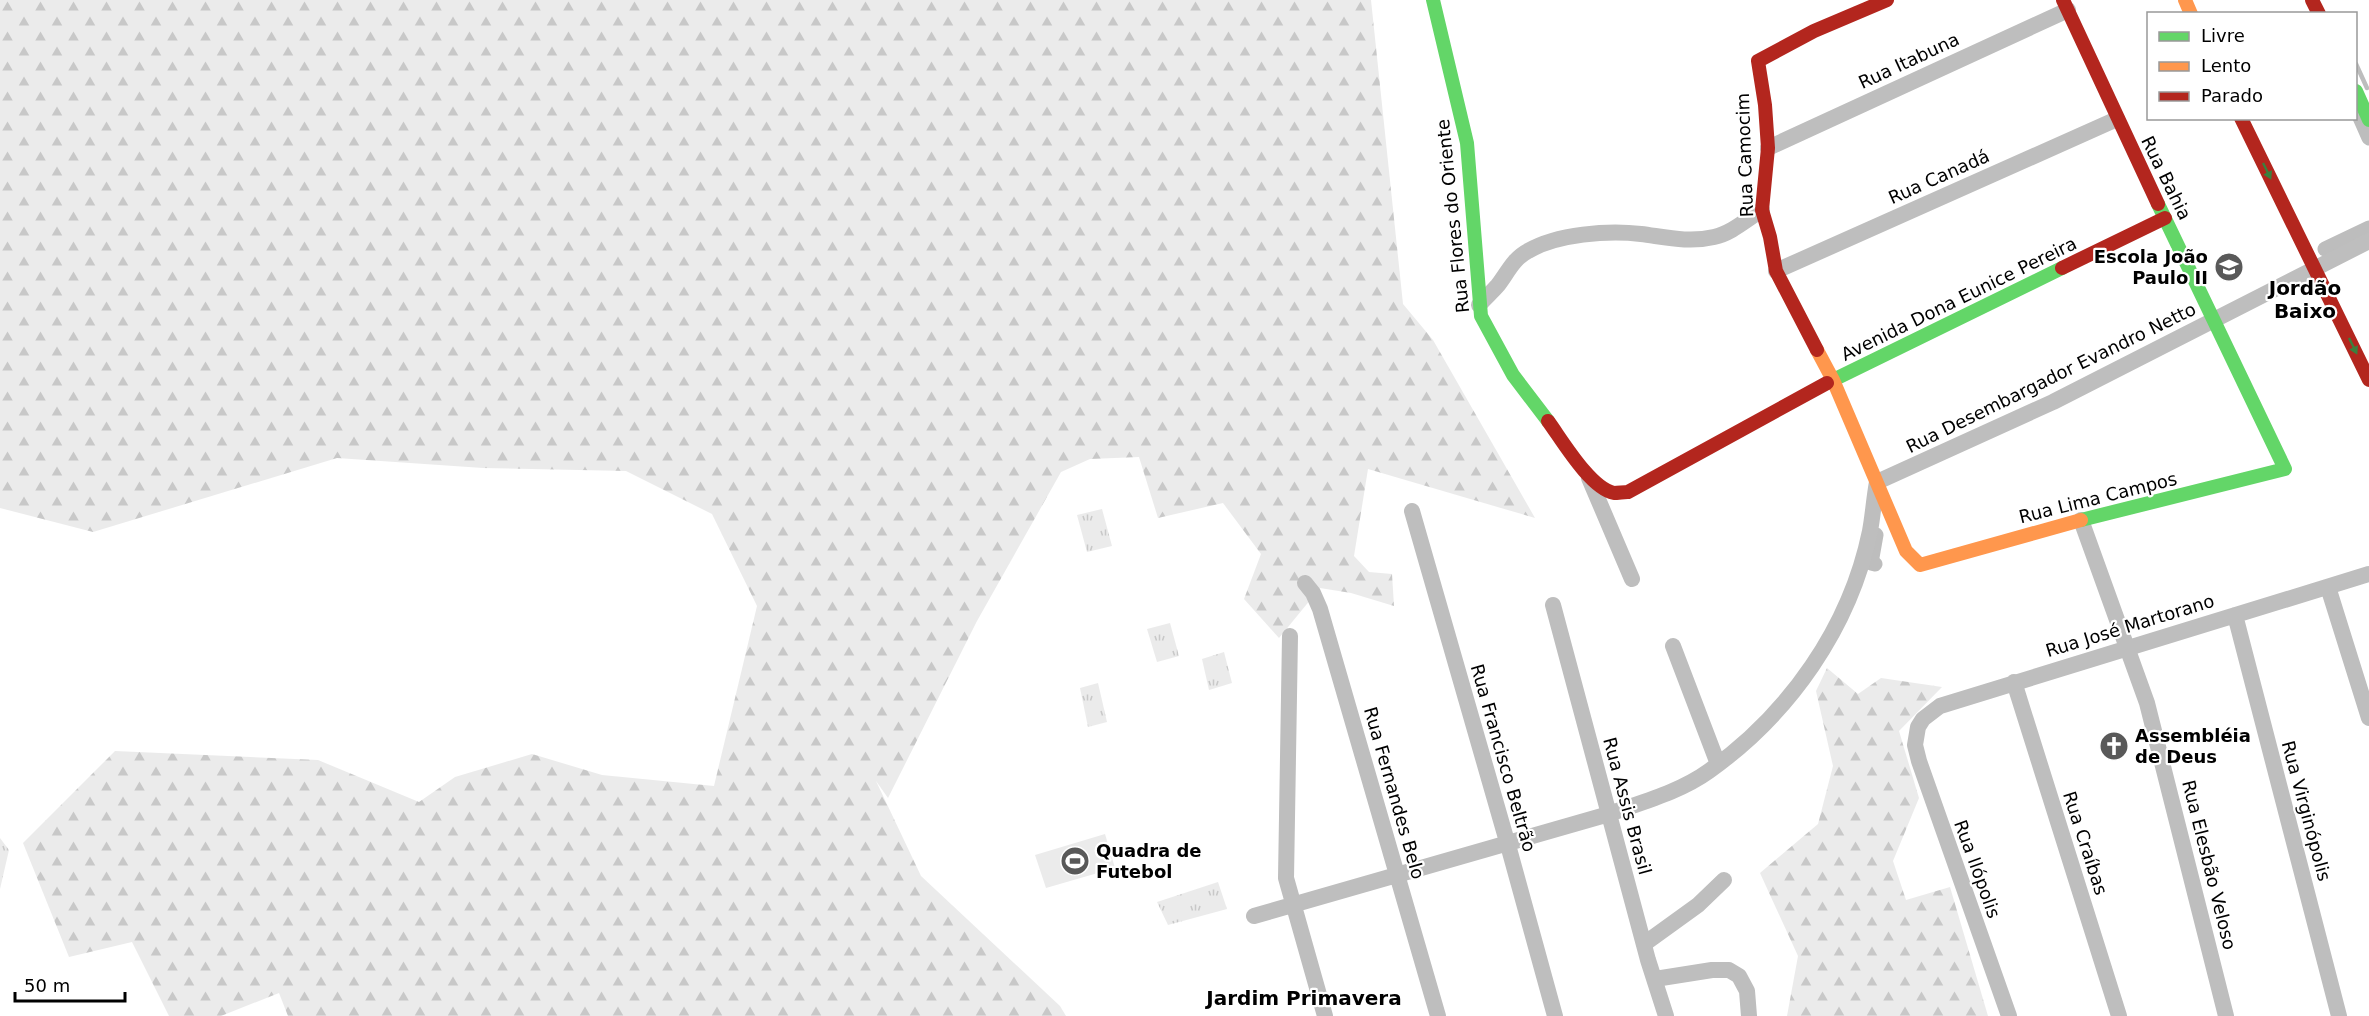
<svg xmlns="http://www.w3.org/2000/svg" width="2369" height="1016" viewBox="0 0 2369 1016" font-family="'DejaVu Sans',sans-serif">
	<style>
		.grass { fill: url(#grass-tufts) }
		.forest { fill: url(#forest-firs) }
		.pitch { fill: #ebebeb }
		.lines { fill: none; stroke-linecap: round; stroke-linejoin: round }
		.stream { stroke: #bdbdbd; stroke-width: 4.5 }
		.canal { stroke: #bdbdbd; stroke-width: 15 }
		.street { stroke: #bebebe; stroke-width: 16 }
		.fast { stroke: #63d668; stroke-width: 14 }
		.slow { stroke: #ff974d; stroke-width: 14 }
		.jam { stroke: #b3261e; stroke-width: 14 }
		.oneway { fill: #3b803e }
		.labels { text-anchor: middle; stroke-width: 4.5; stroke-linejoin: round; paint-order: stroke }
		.street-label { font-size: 18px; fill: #000; stroke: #fff }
		.poi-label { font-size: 18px; font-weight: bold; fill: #000; stroke: #fff; text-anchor: start }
		.neighbourhood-label { font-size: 20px; font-weight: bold; fill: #000; stroke: #fff }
	</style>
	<defs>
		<pattern id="grass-tufts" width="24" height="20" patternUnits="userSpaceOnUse" patternTransform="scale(1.5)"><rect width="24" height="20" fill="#ebebeb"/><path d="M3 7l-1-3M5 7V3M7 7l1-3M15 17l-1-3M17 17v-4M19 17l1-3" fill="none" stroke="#c8c8c8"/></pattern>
		<pattern id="forest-firs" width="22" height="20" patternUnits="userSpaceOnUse" patternTransform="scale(1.5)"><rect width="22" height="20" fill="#ebebeb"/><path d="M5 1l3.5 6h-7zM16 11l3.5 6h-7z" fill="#c8c8c8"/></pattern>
	</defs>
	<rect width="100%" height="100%" fill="#fff"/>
	<path class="grass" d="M1102 509 1112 546 1087 552 1077 515Z
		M1170 623 1179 656 1157 662 1147 629Z
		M1224 652 1232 683 1209 690 1202 659Z
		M1098 683 1107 722 1088 727 1080 688Z
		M0 838 9 850 0 889Z
		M1218 882 1227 909 1168 925 1157 902Z"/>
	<path class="forest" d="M0 0H1371L1403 304 1433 340 1535 518 1368 469 1354 556 1369 572 1392 574 1394 606 1351 593 1320 588 1279 638 1244 599 1261 554 1223 503 1158 518 1139 457 1090 459 1061 472 977 621 888 798 876 781 921 876 1060 1006 1066 1016H288L279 993 221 1016H169L132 942 69 957 23 843 115 751 318 760 419 802 455 777 532 754 602 775 714 786 757 606 712 514 626 471 483 468 337 458 93 532 0 508Z
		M1827 668 1858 694 1881 678 1942 687 1899 731 1919 798 1893 861 1906 900 1950 887 1988 1016H1787L1798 956 1760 873 1818 824 1833 766 1816 691Z"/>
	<path class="pitch" d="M1105 834 1115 868 1046 888 1035 855Z"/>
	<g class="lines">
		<path class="stream" d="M2356 64 2367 88"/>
		<path class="canal" d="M2358 113 2369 138
			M2325 249 2369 228
			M1875 564 1871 563 1876 535"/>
		<path class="street" d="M1768 148 2068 10
			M1776 271 2117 119
			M1479 305C1485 298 1492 292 1498 285 1508 272 1513 259 1528 251 1557 234 1608 230 1641 234 1665 237 1689 243 1714 237 1732 233 1747 219 1762 210
			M1589 478 1632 579
			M1412 511 1508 845 1555 1016
			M2081 520 2147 703 2226 1016
			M1305 583 1313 593 1320 609 1438 1016
			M2328 587 2369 718
			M1553 605 1648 960 1666 1016
			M2235 615 2339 1016
			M1290 636 1286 878 1325 1016
			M1673 646 1718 764
			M2014 682 2119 1016
			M1254 916 1609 814C1642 802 1680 792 1709 771 1789 714 1850 628 1870 531 1873 515 1874 498 1877 482L2053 402 2369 241
			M1644 944 1698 905 1724 880
			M1655 979 1712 970H1729L1739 976 1747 991 1749 1016
			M2009 1016 1919 761 1915 745 1918 727 1923 719 1940 706 2369 574"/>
		<path class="fast" d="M1433 0 1467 143 1481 316 1513 375 1548 421
			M2356 91 2369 120
			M1827 383 2062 268
			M2081 520 2285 469 2158 204"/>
		<path class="slow" d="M2185 0 2191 14
			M1817 350 1833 380 1906 551 1920 565 2081 520"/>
		<path class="jam" d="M2063 0 2158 204
			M2312 0 2319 14
			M2241 118 2369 380
			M2062 268 2165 218
			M1817 350 1776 271 1770 237 1762 210 1768 148 1765 105 1758 61 1814 31 1887 0
			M1548 421C1562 440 1590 488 1614 493 1618 493 1624 492 1628 492L1827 383"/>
	</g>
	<defs><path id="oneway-solid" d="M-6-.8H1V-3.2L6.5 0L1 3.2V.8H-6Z" transform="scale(1.5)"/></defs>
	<g class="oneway">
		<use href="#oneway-solid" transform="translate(2267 171) rotate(64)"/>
		<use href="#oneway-solid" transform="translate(2353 346) rotate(64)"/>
	</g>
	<defs>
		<g id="school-disc" transform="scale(1.5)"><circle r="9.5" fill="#595959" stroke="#fff"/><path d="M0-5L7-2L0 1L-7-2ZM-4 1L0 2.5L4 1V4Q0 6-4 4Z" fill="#fff"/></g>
		<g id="church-disc" transform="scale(1.5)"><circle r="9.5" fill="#595959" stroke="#fff"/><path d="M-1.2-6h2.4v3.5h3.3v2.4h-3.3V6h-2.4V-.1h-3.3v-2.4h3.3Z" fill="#fff"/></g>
		<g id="stadium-disc" transform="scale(1.5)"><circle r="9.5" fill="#595959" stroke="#fff"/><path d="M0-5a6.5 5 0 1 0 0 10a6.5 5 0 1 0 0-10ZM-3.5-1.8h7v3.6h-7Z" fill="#fff"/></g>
	</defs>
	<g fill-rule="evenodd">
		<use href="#school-disc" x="2229" y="267"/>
		<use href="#church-disc" x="2114" y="746"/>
		<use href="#stadium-disc" x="1075" y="861"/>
	</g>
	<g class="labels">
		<g class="street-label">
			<text transform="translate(1909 61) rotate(-25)" y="6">Rua Itabuna</text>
			<text transform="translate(1745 155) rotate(-92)" y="6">Rua Camocim</text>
			<text transform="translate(1939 177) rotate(-24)" y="6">Rua Canadá</text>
			<text transform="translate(2166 178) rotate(64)" y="6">Rua Bahia</text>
			<text transform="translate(1453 216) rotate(-96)" y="6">Rua Flores do Oriente</text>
			<text transform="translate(1959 299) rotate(-26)" y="6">Avenida Dona Eunice Pereira</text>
			<text transform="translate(2051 378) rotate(-26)" y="6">Rua Desembargador Evandro Netto</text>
			<text transform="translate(2098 498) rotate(-14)" y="6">Rua Lima Campos</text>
			<text transform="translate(2130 626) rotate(-17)" y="6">Rua José Martorano</text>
			<text transform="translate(1503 758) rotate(74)" y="6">Rua Francisco Beltrão</text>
			<text transform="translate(1394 793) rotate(74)" y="6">Rua Fernandes Belo</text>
			<text transform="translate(1627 806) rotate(75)" y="6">Rua Assis Brasil</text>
			<text transform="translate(2306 811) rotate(75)" y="6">Rua Virginópolis</text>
			<text transform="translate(2085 843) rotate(72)" y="6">Rua Craíbas</text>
			<text transform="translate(2209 865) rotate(76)" y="6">Rua Elesbão Veloso</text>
			<text transform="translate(1977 869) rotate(70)" y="6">Rua Ilópolis</text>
		</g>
		<g class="poi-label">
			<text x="2208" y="263" text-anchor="end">Escola João<tspan x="2208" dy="21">Paulo II</tspan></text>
			<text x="2135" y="742">Assembléia<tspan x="2135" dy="21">de Deus</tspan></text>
			<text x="1096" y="857">Quadra de<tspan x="1096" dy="21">Futebol</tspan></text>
		</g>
		<g class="neighbourhood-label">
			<text x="2305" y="295">Jordão<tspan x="2305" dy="23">Baixo</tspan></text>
			<text x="1304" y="1005">Jardim Primavera</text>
		</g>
	</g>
	<rect x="2147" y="12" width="210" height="108" fill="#ffffff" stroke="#999999" stroke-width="1.5"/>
	<rect x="2159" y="32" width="30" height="9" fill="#63d668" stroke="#999999" stroke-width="1.5"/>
	<text x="2201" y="42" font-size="18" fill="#000000">Livre</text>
	<rect x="2159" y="62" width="30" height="9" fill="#ff974d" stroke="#999999" stroke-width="1.5"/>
	<text x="2201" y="72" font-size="18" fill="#000000">Lento</text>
	<rect x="2159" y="92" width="30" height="9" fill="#b3261e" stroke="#999999" stroke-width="1.5"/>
	<text x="2201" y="102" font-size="18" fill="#000000">Parado</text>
	<path d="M15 992v9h110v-9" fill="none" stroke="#000000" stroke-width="3"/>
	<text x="24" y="992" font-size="18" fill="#000000" stroke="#ffffff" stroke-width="4.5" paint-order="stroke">50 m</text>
</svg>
